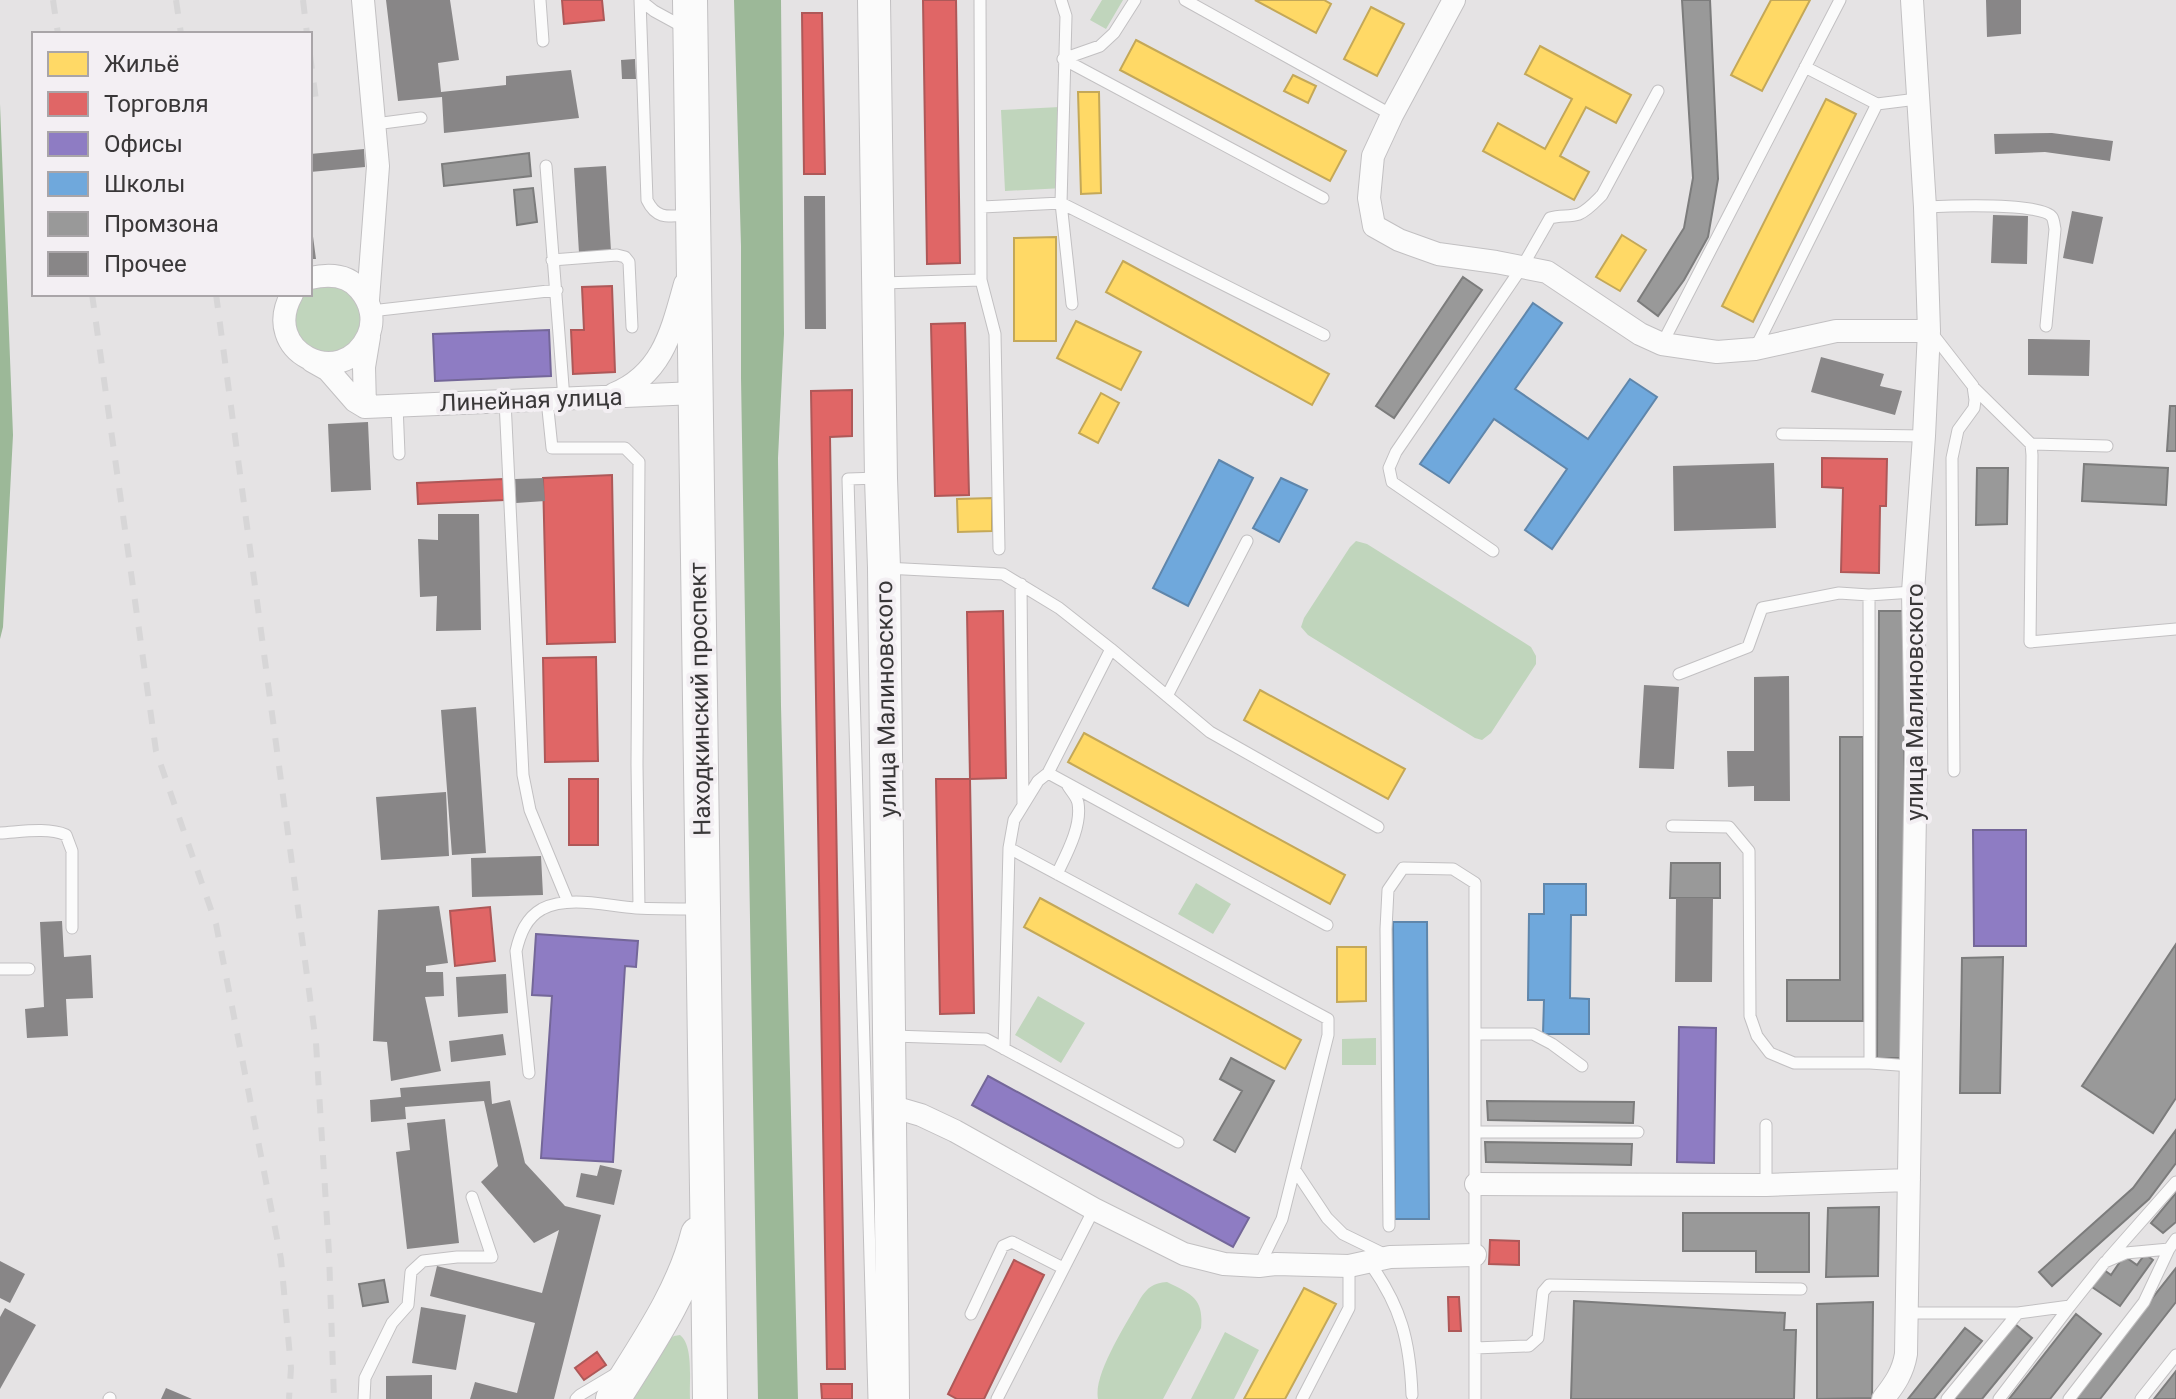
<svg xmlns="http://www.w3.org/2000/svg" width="2176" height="1399" viewBox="0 0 2176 1399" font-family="Roboto,sans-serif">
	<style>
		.green { fill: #c0d5bc }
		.water { fill: #9cb898 }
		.homes { fill: #ffd966; stroke: #c4a858; stroke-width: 2 }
		.shops { fill: #e06666; stroke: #ae5858; stroke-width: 2 }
		.offices { fill: #8e7cc3; stroke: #746799; stroke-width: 2 }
		.schools { fill: #6fa8dc; stroke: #5f86ab; stroke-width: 2 }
		.industry { fill: #999; stroke: #7c7c7c; stroke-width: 2 }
		.building { fill: #888687 }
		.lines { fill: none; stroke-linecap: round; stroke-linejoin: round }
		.service-casing { stroke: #c2c0c2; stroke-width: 13 }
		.minor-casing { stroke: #c2c0c2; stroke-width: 24 }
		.secondary-casing { stroke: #c2c0c2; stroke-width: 34 }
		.primary-casing { stroke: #c2c0c2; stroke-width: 36 }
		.service { stroke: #fbfbfb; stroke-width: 11 }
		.minor { stroke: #fbfbfb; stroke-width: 22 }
		.secondary { stroke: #fbfbfb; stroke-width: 32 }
		.primary { stroke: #fbfbfb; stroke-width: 34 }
		.rail { stroke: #d7d6d7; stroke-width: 6; stroke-dasharray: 14 14; stroke-linecap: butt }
		.labels { text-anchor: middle; stroke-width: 8; stroke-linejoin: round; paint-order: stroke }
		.street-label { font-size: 24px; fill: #393738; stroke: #f3eff3 }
	</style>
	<rect width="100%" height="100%" fill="#e5e3e4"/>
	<path class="green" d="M1102 0H1123L1106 29 1090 20Z
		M1060 107 1064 188 1005 191 1001 110Z
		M340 285 361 304 362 330 343 351 317 353 296 335 294 308 303 294H310V288Z
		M1356 541 1367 544 1531 647 1536 656V664L1491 733 1482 740 1475 738 1308 635 1301 627 1304 618 1350 547Z
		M1196 883 1231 904 1213 934 1178 914Z
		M1038 996 1085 1023 1061 1063 1015 1035Z
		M1376 1038V1065H1342V1039Z
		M1167 1282C1191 1294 1204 1298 1201 1328L1163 1399H1098C1093 1374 1127 1323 1140 1299 1148 1287 1153 1283 1167 1282Z
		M1225 1332 1259 1350 1234 1399H1191Z
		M680 1335C694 1346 689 1382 690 1399H631L667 1341 674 1336Z"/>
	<path class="water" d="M734 0H781L784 334 778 458 781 706 798 1399H758L741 378V246Z
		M0 104 13 435 3 627 0 639Z"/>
	<path class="homes" d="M1255 0H1324L1331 4 1316 33Z
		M1771 0H1810L1762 91 1731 75Z
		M1371 7 1404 24 1377 76 1344 59Z
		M1136 40 1346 151 1330 181 1120 70Z
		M1540 46 1631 95 1616 123 1586 107 1560 156 1589 172 1574 200 1483 151 1498 123 1545 149 1572 99 1525 74Z
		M1293 75 1316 86 1308 103 1284 91Z
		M1078 92H1099L1101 193 1081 194Z
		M1826 99 1856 114 1753 322 1722 306Z
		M1622 235 1646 250 1620 291 1596 277Z
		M1056 237V341H1014V238Z
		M1123 261 1329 374 1312 405 1106 292Z
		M1076 321 1141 352 1121 390 1057 358Z
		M1101 393 1119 403 1098 443 1079 433Z
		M992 498V531L958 532 957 499Z
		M1260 690 1405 769 1388 799 1244 720Z
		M1084 733 1345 875 1330 904 1068 762Z
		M1040 898 1301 1040 1285 1069 1024 927Z
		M1337 947H1366V1001L1337 1002Z
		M1304 1288 1336 1304 1285 1399H1244Z"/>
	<path class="shops" d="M562 0H602L604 20 564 24Z
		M923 0H956L960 263 927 264Z
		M802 13H822L825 174H804Z
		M612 286 615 372 573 374 571 330H584L582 287Z
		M965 323 969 495 935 496 931 324Z
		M852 390V436L830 437 845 1369H827L811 391Z
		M1822 458 1887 459 1886 506H1880L1879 573 1841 572 1843 488 1822 487Z
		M612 475 615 642 547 644 543 478Z
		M503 479 504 500 418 504 417 483Z
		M1003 611 1006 778 970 779 967 612Z
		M596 657 598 761 545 762 543 658Z
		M569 779H598V845H569Z
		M936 779H970L974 1013 940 1014Z
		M490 907 495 961 455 966 450 911Z
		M1490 1240 1519 1241V1265L1489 1264Z
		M1014 1260 1044 1275 984 1399H957L948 1394Z
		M1448 1297H1459L1461 1331H1449Z
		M597 1352 606 1365 584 1380 575 1368Z
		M821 1384H852V1399H822Z"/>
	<path class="offices" d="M549 330 551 376 435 381 433 334Z
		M1973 830H2026V946H1974Z
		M536 934 638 941 636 967 625 966 613 1162 541 1158 552 996 532 995Z
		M1679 1027 1716 1028 1714 1163 1677 1162Z
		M988 1076 1249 1218 1233 1247 972 1105Z"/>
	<path class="schools" d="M1533 303 1562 323 1515 389 1588 439 1630 379 1657 397 1552 549 1525 530 1567 469 1494 419 1449 483 1420 464Z
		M1219 460 1253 478 1188 606 1153 588Z
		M1281 478 1307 490 1279 542 1253 528Z
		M1544 884H1586V915H1571L1570 998 1589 999V1034H1543L1544 1000H1528L1529 914H1544Z
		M1393 922H1427L1429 1219H1395Z"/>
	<path class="industry" d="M1682 0H1710L1718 179 1708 237 1684 280 1658 316 1638 301 1684 228 1693 178Z
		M529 153 531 176 444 186 442 164Z
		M533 188 537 222 517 225 514 190Z
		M1463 277 1482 290 1394 418 1376 406Z
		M2170 406H2176V451H2167Z
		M2084 464 2168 468 2166 505 2082 501Z
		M1977 468H2008L2007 524 1976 525Z
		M1879 611H1905L1903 1058H1877Z
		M1840 737H1863V1021H1787V980H1840Z
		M1671 863H1720V898H1670Z
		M2176 944V1098L2153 1133 2082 1086Z
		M2003 957 2000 1093H1960L1962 958Z
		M1231 1058 1274 1081 1235 1152 1214 1140 1242 1091 1220 1079Z
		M1487 1101 1634 1102 1633 1123 1488 1120Z
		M2176 1130V1163L2149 1199 2052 1286 2039 1272 2133 1188Z
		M1485 1142 1632 1144 1631 1165 1486 1162Z
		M2176 1193V1222L2163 1233 2151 1223Z
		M1879 1207 1878 1276 1826 1277 1828 1208Z
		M1683 1213H1809V1272H1756V1251H1683Z
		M2145 1254 2153 1260 2120 1306 2092 1287 2104 1270 2111 1275 2124 1256 2137 1265Z
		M2176 1268V1302L2100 1399H2073Z
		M384 1280 388 1302 363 1306 359 1284Z
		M1574 1301 1785 1313 1784 1330H1796L1794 1399H1571Z
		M1873 1302 1872 1398 1817 1399V1304Z
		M2076 1314 2101 1334 2050 1399H2009Z
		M2015 1324 2032 1338 1982 1399H1954Z
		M1965 1328 1982 1341 1934 1399H1908Z
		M2176 1371V1399H2154Z"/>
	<path class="building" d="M386 0H450L459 60 438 63 441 92 506 85V76L571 70 579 118 444 133 442 97 398 101Z
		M1986 0H2021V34L1987 37Z
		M635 59 636 79H622L621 60Z
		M2052 133 2113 141 2110 161 2045 152 1995 154 1994 134Z
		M364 149 365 167 310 172V154Z
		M606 166 611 251 579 253 574 168Z
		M804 196H825L826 329H805Z
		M2072 211 2103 217 2093 264 2063 258Z
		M1993 215 2028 216 2027 264 1991 263Z
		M312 229 316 259H310V230Z
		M2028 339 2090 340 2089 376 2028 375Z
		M1821 357 1884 374 1880 386 1902 391 1895 415 1811 392Z
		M368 422 371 490 331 492 328 424Z
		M1774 463 1776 528 1674 531 1673 466Z
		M543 478 545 501 516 503 515 479Z
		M438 514H479L481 630 436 631 437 596 420 597 418 539 438 540Z
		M1789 676 1790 801H1754V786L1728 787 1727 751H1754V677Z
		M1644 685 1679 687 1674 769 1639 768Z
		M476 707 486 853 452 855 441 710Z
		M446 792 449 856 381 860 376 797Z
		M541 856 543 895 472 897 471 858Z
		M1676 898H1713L1712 982H1675Z
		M439 906 448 963 426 966V972H443L444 996 425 997 441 1071 391 1081 387 1042 373 1041 378 910Z
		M62 921 64 957 91 955 93 998 66 999 68 1036 27 1038 25 1009 44 1007 40 922Z
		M506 974 508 1013 458 1017 456 977Z
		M503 1034 506 1055 451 1062 449 1041Z
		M490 1081 492 1104 510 1100 525 1163 565 1206 601 1215 554 1399H470L475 1382 517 1393 535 1323 430 1296 437 1266 542 1293 559 1230 534 1243 481 1182 498 1166 484 1101 405 1107 406 1119 371 1122 370 1100 401 1097 400 1088Z
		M445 1119 459 1243 407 1249 396 1152 410 1150 407 1123Z
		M600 1165 622 1170 614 1205 576 1197 581 1173 597 1176Z
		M0 1261 25 1274 10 1303 0 1298Z
		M421 1307 466 1315 456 1370 412 1363Z
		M5 1308 36 1325 0 1389V1317Z
		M432 1375V1399H386V1376Z
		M166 1388 192 1399H161Z"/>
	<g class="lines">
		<g class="service-casing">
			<path id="service" d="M540 0 543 41
				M640 0 647 200C657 221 670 216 690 215
				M640 0 654 11 687 29
				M1061 0 1066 16 1061 203 1324 335
				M1185 0 1392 115
				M1063 59 1323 198
				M1063 59 1100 46 1114 33 1135 0
				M1805 67 1877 104
				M375 124 421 118
				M546 166 564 399
				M982 207 1061 203 1072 304
				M1925 207C1946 206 2042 202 2052 217 2054 220 2054 225 2055 229L2046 326
				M552 260 617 255 625 257 629 262 632 327
				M981 280 995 334 999 549
				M882 283 981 280 980 0
				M371 311 557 290
				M1931 332 1973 386 1975 400 1974 408 1958 430 1952 458 1954 771
				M1662 344 1840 0
				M1756 347 1877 104 1917 99
				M1973 387 2031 444 2032 455 2030 642 2176 629
				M547 400 552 448H625L639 462 637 765 639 908
				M505 401 523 775 530 810 568 902
				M397 405 399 454
				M1782 434 1924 436
				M2031 444 2107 446
				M1493 551 1392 482 1389 468 1396 452 1522 267 1550 218C1560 215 1570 217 1579 214 1588 210 1595 202 1602 195L1658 91
				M885 568 1003 574 1059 608 1111 649 1210 732 1378 827
				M1021 584 1023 805
				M1869 595 1870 1063
				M1679 674 1748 647 1762 608 1839 593 1869 595 1913 592
				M1167 696 1247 541
				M1048 773 1327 925
				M1672 826 1729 827 1749 851 1750 1016 1757 1036 1770 1053 1794 1063H1870L1912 1066
				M0 833C20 832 48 827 66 835L72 851V928
				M1009 848 1328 1019V1035L1282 1219 1259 1266
				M1057 874C1067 853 1082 826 1078 803 1077 797 1071 791 1068 786
				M0 969H29
				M1475 1034H1533L1552 1044 1582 1066
				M893 1036 986 1039 1178 1142
				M1004 1049 1009 848 1014 820 1038 781 1048 773 1111 649
				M529 1073 516 951C520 934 526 918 542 909 569 895 607 906 636 908 657 909 678 909 699 909
				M1475 1132H1638
				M1295 1170 1327 1218 1343 1234 1386 1255
				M1766 1185V1125
				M1389 1226 1386 929 1388 890 1403 868 1453 869 1475 883V1399
				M2108 1259 2176 1182
				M1369 1262C1401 1306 1410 1341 1412 1395
				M1906 1313H2018L2070 1306 2105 1262 2126 1253 2169 1249 2176 1239
				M971 1314 1003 1246 1012 1242 1063 1268
				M1475 1348 1529 1346 1538 1338 1543 1292 1549 1285 1801 1289
				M109 1399 110 1398
				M364 1399 365 1378 392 1323 408 1305 411 1272 423 1261 457 1257H492L472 1197
				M576 1399 580 1395 617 1373
				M874 1399 848 479 879 478
				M997 1399 1094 1209
				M1302 1399 1349 1308V1266
				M1947 1399 2018 1313
				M1999 1399 2070 1306
				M2069 1399 2144 1302 2169 1249
				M2141 1399 2176 1355"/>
		</g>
		<g class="minor-casing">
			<path id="minor" d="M363 0 378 166 368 300
				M1454 0 1392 115 1373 156 1369 198 1374 226 1399 240 1438 254 1496 262 1547 272 1640 334 1662 344 1717 352 1755 349 1836 331H1929
				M292 294C259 352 342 392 368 336 375 320 371 303 360 290 348 274 328 274 310 278
				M312 361 328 370 355 401 365 407
				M614 394C663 374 672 330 685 284
				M365 407 696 393
				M365 407 364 367 369 337
				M890 1106 921 1115 955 1131 1094 1209 1184 1254 1224 1264 1259 1266 1276 1264 1349 1266 1390 1257 1475 1255
				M1476 1184 1766 1185 1909 1180
				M1883 1399C1895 1384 1903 1372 1906 1354L1916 752 1913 592 1924 436 1929 331 1925 207 1912 0"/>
		</g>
		<g class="secondary-casing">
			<path id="secondary" d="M874 0 881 478 884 568 893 1399"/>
		</g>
		<g class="primary-casing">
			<path id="primary" d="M690 0 710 1399
				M613 1399C645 1347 683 1294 698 1234"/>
		</g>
		<use href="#service" class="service"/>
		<use href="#minor" class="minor"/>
		<use href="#secondary" class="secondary"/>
		<use href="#primary" class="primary"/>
		<path class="rail" d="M53 0 58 34
			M176 0 181 34
			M303 0 307 34
			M310 55 317 108
			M92 294 156 751 216 924 281 1259 291 1368 289 1399
			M216 294 316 1043 329 1253 334 1399"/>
	</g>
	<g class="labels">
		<g class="street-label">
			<text transform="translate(531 400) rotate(-2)" y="8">Линейная улица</text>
			<text transform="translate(700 699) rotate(-91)" y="8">Находкинский проспект</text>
			<text transform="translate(886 699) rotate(-91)" y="8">улица Малиновского</text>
			<text transform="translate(1915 702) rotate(-90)" y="8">улица Малиновского</text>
		</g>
	</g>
	<rect x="32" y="32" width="280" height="264" fill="#f3eff3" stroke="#a9a5a8" stroke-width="2"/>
	<rect x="48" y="52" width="40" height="24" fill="#ffd966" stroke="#a9a5a8" stroke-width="2"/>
	<text x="104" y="72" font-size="24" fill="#393738">Жильё</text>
	<rect x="48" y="92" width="40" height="24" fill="#e06666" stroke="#a9a5a8" stroke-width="2"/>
	<text x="104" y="112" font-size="24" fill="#393738">Торговля</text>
	<rect x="48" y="132" width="40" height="24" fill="#8e7cc3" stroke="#a9a5a8" stroke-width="2"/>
	<text x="104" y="152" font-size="24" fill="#393738">Офисы</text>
	<rect x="48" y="172" width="40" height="24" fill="#6fa8dc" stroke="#a9a5a8" stroke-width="2"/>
	<text x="104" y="192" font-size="24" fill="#393738">Школы</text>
	<rect x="48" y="212" width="40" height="24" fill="#999999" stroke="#a9a5a8" stroke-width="2"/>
	<text x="104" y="232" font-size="24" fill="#393738">Промзона</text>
	<rect x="48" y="252" width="40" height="24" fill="#888687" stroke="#a9a5a8" stroke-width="2"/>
	<text x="104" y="272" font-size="24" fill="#393738">Прочее</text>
</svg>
